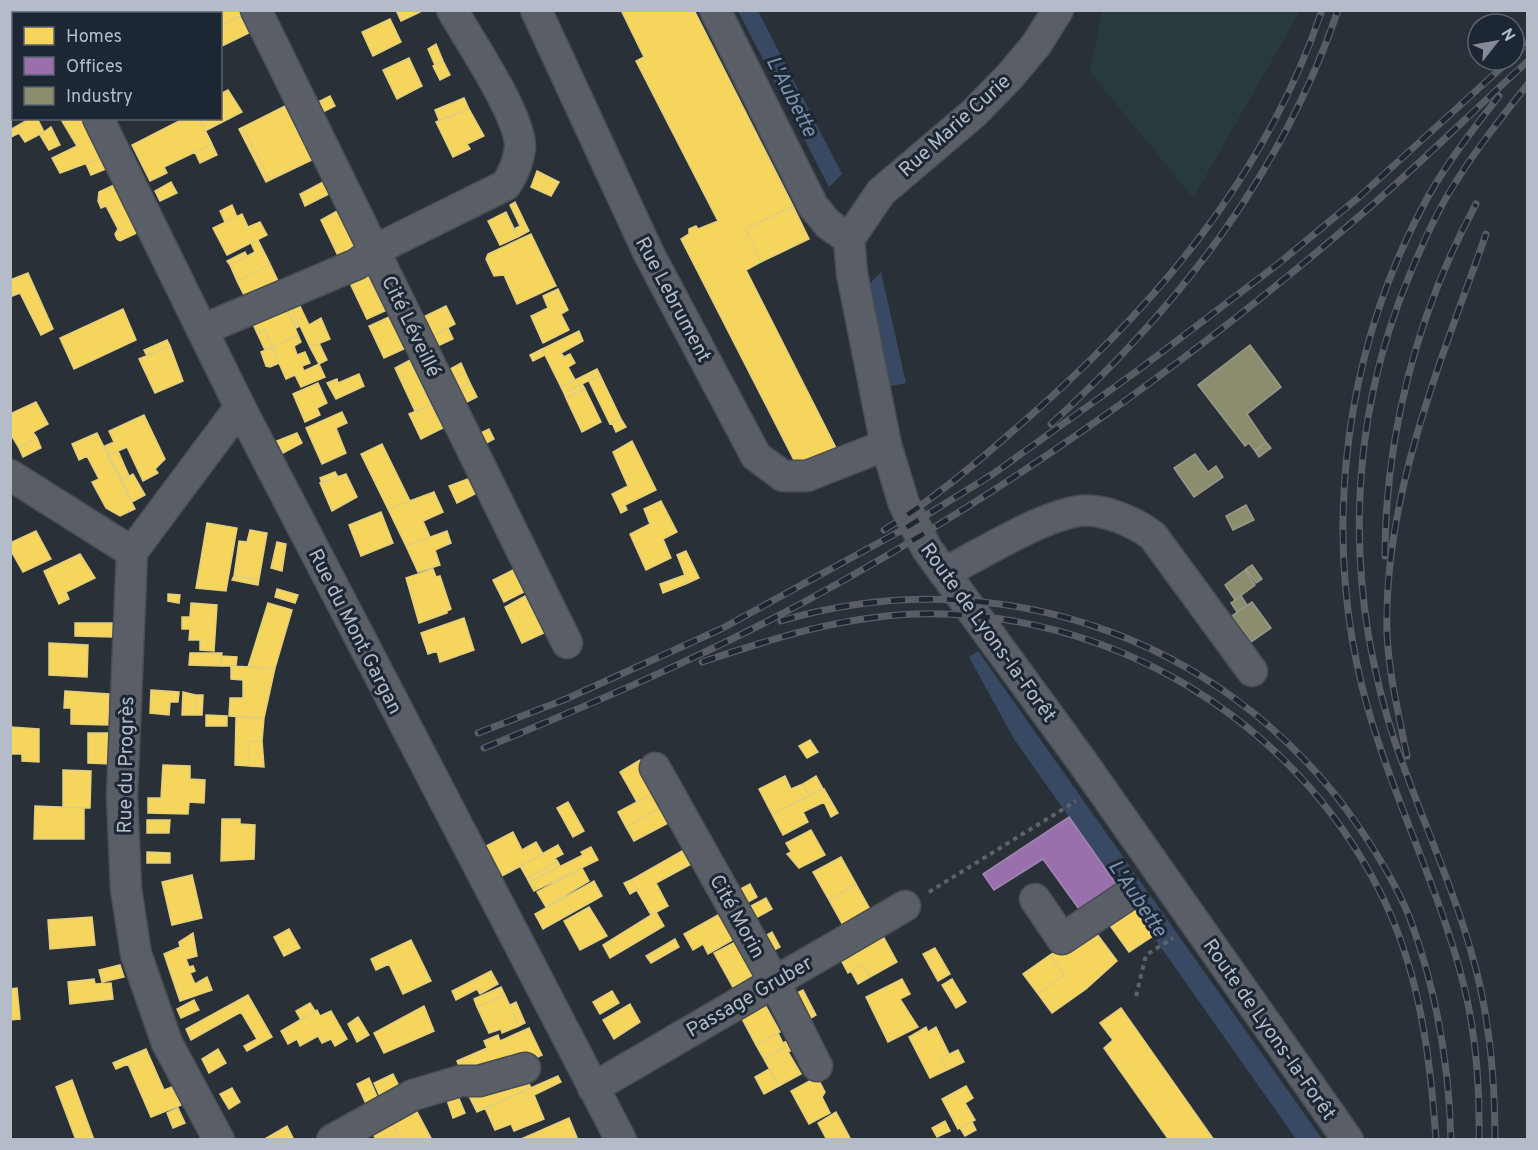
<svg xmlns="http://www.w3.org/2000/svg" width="1538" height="1150" viewBox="0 0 1538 1150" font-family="Overpass,sans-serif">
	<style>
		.green { fill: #273a3e }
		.water { fill: #384963 }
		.homes { fill: #f6d55c; stroke: #e2ce7d; stroke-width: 1.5 }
		.offices { fill: #9970ab; stroke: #a187b4; stroke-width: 1.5 }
		.industry { fill: #8c8c6e; stroke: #989a89; stroke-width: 1.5 }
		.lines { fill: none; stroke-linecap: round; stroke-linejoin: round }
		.minor-casing { stroke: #484c53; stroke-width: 33 }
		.path { stroke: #5d636a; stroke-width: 4; stroke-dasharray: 4.5 4.5; stroke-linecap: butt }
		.minor { stroke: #5a5e66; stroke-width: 30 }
		.rail-casing { stroke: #595d64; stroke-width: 7 }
		.rail { stroke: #1d2633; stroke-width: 4.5; stroke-dasharray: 14; stroke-linecap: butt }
		.labels { text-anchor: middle; stroke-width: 6; stroke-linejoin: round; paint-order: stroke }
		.street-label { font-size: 20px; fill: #b4bcc9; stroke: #1d2633 }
		.water-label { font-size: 21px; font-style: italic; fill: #7c92b1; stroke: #1d2633 }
	</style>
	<rect width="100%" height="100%" fill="#2a3038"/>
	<path class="green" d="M1102 11H1300L1193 198 1090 72Z"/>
	<path class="water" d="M738 11H758L842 174 829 187Z
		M881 272 906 383 885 387 869 284Z
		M978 651 1322 1139H1296L1014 739 969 657Z"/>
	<path class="homes" d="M71 10H114L115 14H67Z
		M220 10H238L241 16 223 25 220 14 217 12Z
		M396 10H420V12L401 21Z
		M621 10H694L793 206 746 229 761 262 746 270 836 448 811 461 794 460 681 239 689 234V229L696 226 698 229 718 221 636 61 644 57Z
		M241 16 249 33 220 47V26Z
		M390 19 401 42 373 56 362 32Z
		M436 44 443 61 435 65 428 49Z
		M409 58 422 86 397 99 383 70Z
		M443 61 450 75 440 80 433 66Z
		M11 75 14 108 10 110V75Z
		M228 90 242 112 205 131 199 118H220V94Z
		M330 96 335 106 317 115 312 105Z
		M464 98 469 109 439 120 435 110Z
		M285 106 312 160 270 180 243 127Z
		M469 109 484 136 467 144 470 149 453 157 436 122Z
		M31 118H37L44 132 25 142 19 133 11 137 10 130Z
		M69 118H83L103 157 60 173 52 158 77 146 62 121Z
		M185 118H199L212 144 164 167 167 173 150 181 132 145Z
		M51 127 60 145 49 150 40 135Z
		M243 127 270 180 266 182 239 129Z
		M212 144 217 155 200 163 195 152Z
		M103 157 108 168 91 175 86 164Z
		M537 171 559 182 551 196 531 187Z
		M171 182 177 193 160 201 155 191Z
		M323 182 329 194 305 206 300 194Z
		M116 184 139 232 120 241 117 239 115 234 118 229 106 206 101 208 98 201 99 192Z
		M515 202 529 231 518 237 514 229 520 226 510 205Z
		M232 205 237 217 225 222 220 211Z
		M793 206 809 239 761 262 746 229Z
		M337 211 357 249 341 262 321 220Z
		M506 212 518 237 500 245 488 221Z
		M242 214 248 227 260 222 267 235 227 255 213 228Z
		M531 234 556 286 517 304 504 275 494 276 486 259 488 254Z
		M258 240 270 264 237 281 230 265 255 252 251 243Z
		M245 252 247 256 230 265 227 261Z
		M270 264 278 281 245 297 237 281Z
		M359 272 368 275 385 311 367 319 347 277Z
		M28 273 53 329 41 335 20 293 10 297V280Z
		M558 289 568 310 561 314 569 330 543 343 531 316 548 308 543 296Z
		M297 300 309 325 321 318 330 339 310 347 289 303Z
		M289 303 300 326 296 328 285 305Z
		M285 305 298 335 272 347 265 330 257 333 251 320Z
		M446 306 455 324 426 339 417 320Z
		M123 309 136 340 74 369 60 338Z
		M389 317 404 349 384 358 369 326Z
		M448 328 453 339 431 349 426 339Z
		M265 330 272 347 265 350 257 333Z
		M579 331 583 341 561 353 564 357 570 354 575 363 568 367 575 380 561 387 542 349Z
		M298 335 301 342 294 346 297 355 305 352 310 363 302 366 304 371 319 364 325 377 301 387 295 375 286 379 272 347Z
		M167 340 170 346 147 356 144 350Z
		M319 343 327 360 319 364 310 347Z
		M170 346 183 381 155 393 139 359Z
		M272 347 279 363 270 367 266 366 261 352Z
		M542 349 545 355 533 361 530 355Z
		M410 360 431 405 415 411 395 368Z
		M461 363 465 372 447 381 443 373Z
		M597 369 600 375 564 393 561 387Z
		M465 372 470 383 452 392 447 381Z
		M359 374 364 386 336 399 327 383 337 379 338 383Z
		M600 375 621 419 610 424 589 381Z
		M318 383 327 403 317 408 320 415 305 422 293 394Z
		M470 383 477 397 459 406 452 392Z
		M582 384 585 389 566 398 564 393Z
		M585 389 601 422 582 432 566 398Z
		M36 402 48 424 33 432 37 438 19 448 10 433V414Z
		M431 405 443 428 421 439 409 414Z
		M342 412 347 423 336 428 346 453 322 464 306 428Z
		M144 415 165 459 155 469 158 473 143 481 127 447 109 455 105 446 114 442 109 431Z
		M621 419 626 427 616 432 612 423Z
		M489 429 494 439 479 447 474 436Z
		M97 433 135 509 120 516 106 508 92 482 99 479 87 456 79 460 72 444Z
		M297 433 302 443 283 453 277 441Z
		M37 438 41 448 23 457 19 448Z
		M632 441 656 490 625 505 627 510 621 513 612 494 628 486 613 452Z
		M382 444 410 501 388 509 361 454Z
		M118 451 129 476 122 480 109 455Z
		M335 472 338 477 322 483 320 478Z
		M133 474 145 495 132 502 122 480Z
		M346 474 357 497 332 511 320 483Z
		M468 479 475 494 457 503 449 486Z
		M434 492 443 512 423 521 430 537 406 546 388 509Z
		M661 501 677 532 663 539 671 558 646 570 630 534 650 524 644 509Z
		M381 512 393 543 361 556 349 525Z
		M207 523 237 528 226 591 196 588Z
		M250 530 267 533 259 579 234 576 239 541 247 542Z
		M36 531 51 559 23 572 10 549V543Z
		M447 531 451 543 435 550 440 565 418 572 406 546Z
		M277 542 286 544 282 571 271 568Z
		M686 551 699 578 688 583 677 555Z
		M80 554 95 578 66 592 69 599 59 604 44 571Z
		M433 569 436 577 440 576 451 609 447 611V613L419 623 406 578Z
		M513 570 524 592 504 602 493 580Z
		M685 575 688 583 663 593 660 584Z
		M234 576 259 579 258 585 232 580Z
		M277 589 298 595 295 603 275 597Z
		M168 594 180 595 179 603 168 601Z
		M525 596 544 633 522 643 505 607Z
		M191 603 217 605 214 651 200 650V640H189L190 629H182V617H190Z
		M268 603 292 610 275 668 248 667Z
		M464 618 474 650 440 662 437 651 428 654 421 633Z
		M75 623H114V637L75 636Z
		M49 643 88 645 87 677 49 675Z
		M190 653H222L220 666 189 665Z
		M221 656 237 657 236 666H220Z
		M231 666 275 668 264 718 229 716 230 698H243V680L231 679Z
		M151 690 179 692 178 702H170L169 715 150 713Z
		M65 691 109 694 108 725 71 724V708H64Z
		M183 692 196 695V715H182Z
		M196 695H203L202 715H196Z
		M206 715 227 716V726H206Z
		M236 717 264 718 262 741H249V766L235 765Z
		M10 727 39 729V762L22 761V754H10Z
		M88 733H111L110 764 88 763Z
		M810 740 818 752 807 758 799 746Z
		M249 741H262L264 767 249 766Z
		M640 760 657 791 637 802 620 772Z
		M163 765 190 766V779L205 780 204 803 189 802 188 814 148 813V798H161Z
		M63 770 91 771 90 808 63 807Z
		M785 776 791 789 803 784 809 796 772 814 759 789Z
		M816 776 823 789 809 796 803 784Z
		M824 789 838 813 831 817 824 802 803 812 808 822 783 835 772 814Z
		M657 791 665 805 626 827 618 812Z
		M568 802 584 831 573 837 557 808Z
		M665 805 674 820 634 841 626 827Z
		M35 806 84 808V839H34Z
		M222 819H240V824L255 825 254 859 221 861Z
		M147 820H170L169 833H147Z
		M811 830 825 855 799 868 787 854 791 852 786 843Z
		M513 832 522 850 536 842 543 854 502 876 486 846Z
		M558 845 563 854 555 858 558 862 527 878 520 866Z
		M591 847 598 860 534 891 529 882 583 855 581 852Z
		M689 847 697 861 656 883 668 906 651 915 631 880Z
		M147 852 170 853V863H147Z
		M841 857 856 884 829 900 813 872Z
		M558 862 560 866 529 882 527 878Z
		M582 868 589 881 546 907 537 892Z
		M192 875 202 918 172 925 162 882Z
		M631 880 637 890 630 894 624 883Z
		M594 881 602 896 543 929 535 914Z
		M750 884 757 897 736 909 729 895Z
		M856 884 871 911 844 927 829 900Z
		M766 898 772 909 754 919 747 908Z
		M1130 904 1153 936 1129 952 1106 920Z
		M589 907 607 936 580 950 564 921Z
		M725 911 736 938 708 954 703 944 693 950 684 934Z
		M656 912 664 926 610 958 603 945Z
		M92 917 95 945 50 949 48 920Z
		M289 929 300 948 284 956 274 937Z
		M1094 930 1117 961 1086 989 1052 1013 1038 994 1064 975 1050 955Z
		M772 932 780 947 763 956 755 942Z
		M193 933 197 956 186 959 189 967 193 966 195 971 190 973 195 984 207 977 212 990 180 1001 164 954 180 947 179 942Z
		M883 936 897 962 870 977 863 965 848 973 839 956Z
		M675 939 679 947 651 963 646 956Z
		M741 939 761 976 735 991 714 953Z
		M411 940 431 981 403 994 389 964 376 970 371 959Z
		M935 948 950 974 938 981 923 954Z
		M1050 955 1064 975 1038 994 1023 974Z
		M120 965 124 977 102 982 99 970Z
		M863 965 870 977 858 984 851 971Z
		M491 971 498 984 480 994 477 989 456 1000 452 991Z
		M94 979 95 984 111 983 113 999 70 1004 68 982Z
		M902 979 910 994 900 999 918 1027 888 1042 866 997Z
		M952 979 966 1002 956 1008 942 985Z
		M501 987 505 995 477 1007 474 999Z
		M17 988 20 1019 10 1020V989Z
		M803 990 816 1015 803 1023 789 997Z
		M612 991 619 1003 600 1014 593 1002Z
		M248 995 272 1037 247 1051 244 1046 257 1039 241 1012 191 1040 186 1029Z
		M505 995 519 1026 502 1033 501 1029 489 1033 477 1007Z
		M194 1000 199 1010 181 1018 177 1009Z
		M763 1001 780 1032 756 1045 740 1015Z
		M516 1002 525 1023 519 1026 510 1005Z
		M310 1003 315 1011 301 1020 296 1011Z
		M630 1004 640 1022 614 1039 603 1020Z
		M424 1006 434 1031 384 1053 374 1033Z
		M1121 1008 1214 1140H1169L1104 1048 1113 1040 1100 1023Z
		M317 1010 320 1016 331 1011 347 1039 335 1046 331 1039 322 1043 318 1036 300 1046 297 1039 288 1044 281 1031Z
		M358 1017 369 1035 357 1042 348 1024Z
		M926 1027 928 1032 936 1027 949 1054 941 1058 947 1070 930 1078 909 1037Z
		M529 1028 542 1055 519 1065 514 1054 476 1071 462 1074 457 1061 487 1048 484 1041 498 1035 500 1041Z
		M778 1033 783 1043 791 1039 798 1041 764 1059 756 1045Z
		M798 1041 796 1048 788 1052 801 1074 779 1086 764 1059Z
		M146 1049 164 1090 172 1087 181 1105 151 1117 128 1064 116 1069 113 1063Z
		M218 1049 226 1063 209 1073 202 1059Z
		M958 1050 964 1062 947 1070 941 1058Z
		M769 1069 779 1086 764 1094 755 1077Z
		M524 1072 531 1088 477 1112 469 1096Z
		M393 1074 403 1094 383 1103 374 1083Z
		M558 1076 561 1082 534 1095 544 1119 514 1131 511 1124 495 1130 485 1108Z
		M817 1077 825 1092 822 1097 830 1113 809 1124 791 1091Z
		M369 1078 380 1103 368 1108 357 1084Z
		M72 1080 94 1140H76L56 1087Z
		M966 1086 973 1098 965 1103 975 1120 958 1129 942 1099Z
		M232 1088 240 1102 229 1109 220 1094Z
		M458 1096 465 1113 453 1118 447 1100Z
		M178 1108 185 1123 173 1128 167 1113Z
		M415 1108 432 1140H401L391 1120Z
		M387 1112 401 1140H376L368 1122Z
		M836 1112 851 1140H827L818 1123Z
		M569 1118 578 1140H519Z
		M945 1121 950 1131 937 1137 932 1128Z
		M972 1122 976 1130 965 1136 960 1128Z
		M287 1126 294 1140H263Z"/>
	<path class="offices" d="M1069 817 1121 891 1084 916 1043 859 994 890 983 874Z"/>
	<path class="industry" d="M1250 345 1281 387 1247 414 1266 442 1255 451 1249 443 1245 446 1198 385Z
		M1266 442 1271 448 1259 457 1255 451Z
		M1195 454 1208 472 1216 466 1223 477 1194 497 1174 468Z
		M1246 505 1254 520 1233 530 1226 516Z
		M1252 565 1262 579 1256 583 1246 569Z
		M1245 570 1255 585 1235 600 1225 585Z
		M1241 596 1247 605 1237 612 1231 603Z
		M1252 602 1271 628 1251 642 1232 616Z"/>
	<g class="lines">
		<g class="minor-casing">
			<path id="minor" d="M45 10 46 14
				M256 10 567 643
				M536 10 649 254 756 456 783 476H807L886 445
				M715 10 813 206 828 224 849 239
				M98 118 240 407 621 1140
				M849 239 852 274 886 445 904 504 927 549 1081 760 1348 1140
				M849 239 881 192 974 113 1010 76 1036 45 1058 10
				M202 330 357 264 375 250 506 185C513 174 519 161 520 147 521 117 469 39 452 10
				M10 475 132 552
				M944 573C979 555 1042 516 1079 511 1103 508 1135 522 1153 536L1252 671
				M655 768 774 981 817 1066
				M1035 899 1062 939 1125 897
				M593 1088 905 906
				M219 1140 167 1043 136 954 126 889 122 796 132 552 240 407
				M332 1140 413 1095 460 1081H479L525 1068"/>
		</g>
		<path class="path" d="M929 892 1076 801
			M1136 996 1146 955 1173 938"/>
		<use href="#minor" class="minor"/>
		<g class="rail-casing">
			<path id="rail" d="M1514 56 1528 42
				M1051 424C1178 308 1282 174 1338 10
				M884 530C931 501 973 466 1014 430 1149 314 1264 182 1322 10
				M1385 556C1385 434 1418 311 1476 204
				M781 621C993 558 1219 635 1349 813 1372 845 1394 880 1409 916 1436 988 1449 1063 1451 1140
				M702 662C771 639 843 616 917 614 1109 609 1292 718 1379 890 1419 968 1430 1053 1436 1140
				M478 733 566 699 721 629 904 529 993 474 1137 371 1278 264 1359 197 1510 60
				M484 748C594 703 702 657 806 601 1008 492 1197 357 1370 207 1424 160 1475 109 1528 61
				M1407 756C1399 716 1389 675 1387 634 1383 496 1441 362 1486 234
				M1479 1140C1480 1089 1476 1035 1464 986 1443 902 1405 823 1378 741 1317 561 1337 361 1429 195 1449 160 1474 128 1499 96
				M1495 1140C1495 1080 1490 1020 1474 962 1454 888 1421 818 1396 745 1344 590 1346 425 1410 274 1422 245 1435 215 1452 188 1474 152 1501 118 1528 84"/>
		</g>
		<use href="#rail" class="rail"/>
	</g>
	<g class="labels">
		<g class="street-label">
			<text transform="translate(954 125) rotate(-42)" y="7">Rue Marie Curie</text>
			<text transform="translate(674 299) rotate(62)" y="7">Rue Lebrument</text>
			<text transform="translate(412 326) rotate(64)" y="7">Cité Léveillé</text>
			<text transform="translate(356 631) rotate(63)" y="7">Rue du Mont Gargan</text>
			<text transform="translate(989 632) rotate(54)" y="7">Route de Lyons-la-Forêt</text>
			<text transform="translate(125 765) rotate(-89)" y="7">Rue du Progrès</text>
			<text transform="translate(738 916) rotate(61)" y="7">Cité Morin</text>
			<text transform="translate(749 996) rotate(-30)" y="7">Passage Gruber</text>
			<text transform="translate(1270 1029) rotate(55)" y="7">Route de Lyons-la-Forêt</text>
		</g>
		<g class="water-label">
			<text transform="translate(792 96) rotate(63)" y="7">L'Aubette</text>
			<text transform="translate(1138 898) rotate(56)" y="7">L'Aubette</text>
		</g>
	</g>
	<rect width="1538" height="1150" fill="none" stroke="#b4bcc9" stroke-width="24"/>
	<rect x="12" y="12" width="210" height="108" fill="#1d2633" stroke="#59626f" stroke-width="1.5"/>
	<rect x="24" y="27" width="30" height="18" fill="#f6d55c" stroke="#59626f" stroke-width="1.5"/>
	<text x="66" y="42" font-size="18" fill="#b4bcc9">Homes</text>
	<rect x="24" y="57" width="30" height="18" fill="#9970ab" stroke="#59626f" stroke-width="1.5"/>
	<text x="66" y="72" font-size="18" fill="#b4bcc9">Offices</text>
	<rect x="24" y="87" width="30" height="18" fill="#8c8c6e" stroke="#59626f" stroke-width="1.5"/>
	<text x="66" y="102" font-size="18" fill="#b4bcc9">Industry</text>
	<g transform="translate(1496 42) rotate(59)"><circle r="28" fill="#1d2633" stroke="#59626f" stroke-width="1.5"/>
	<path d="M0-4.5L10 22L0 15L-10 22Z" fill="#848b96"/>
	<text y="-9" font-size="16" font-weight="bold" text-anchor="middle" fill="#b4bcc9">N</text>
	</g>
</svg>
